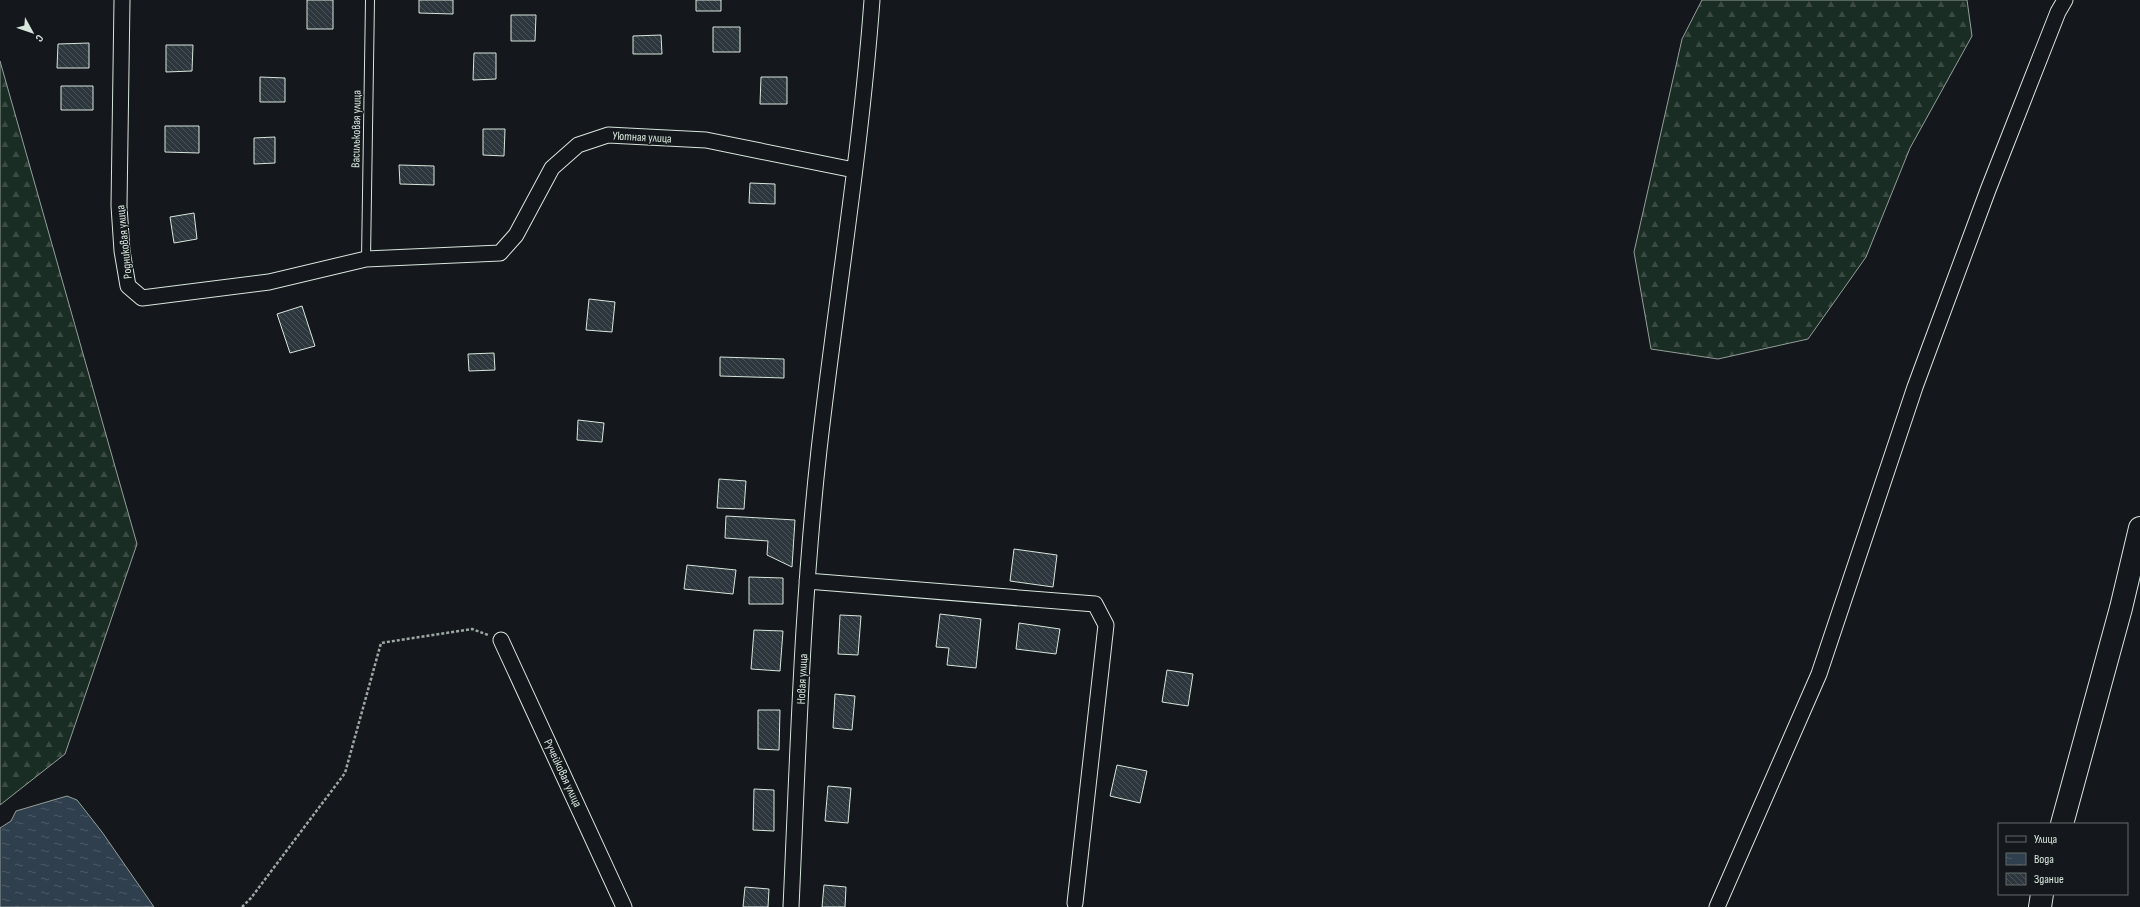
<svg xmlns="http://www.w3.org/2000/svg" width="2140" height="907" viewBox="0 0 2140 907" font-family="'Sofia Sans Condensed',sans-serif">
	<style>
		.forest { fill: url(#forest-firs); stroke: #939e99 }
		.water { fill: url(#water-ripples); stroke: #939e99 }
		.building { fill: url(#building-back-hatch); stroke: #d8e6dc }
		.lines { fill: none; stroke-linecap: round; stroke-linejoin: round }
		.lane-casing { stroke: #d8e6dc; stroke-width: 10 }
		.street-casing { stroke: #d8e6dc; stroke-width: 17 }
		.secondary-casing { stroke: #d8e6dc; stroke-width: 24 }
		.path { stroke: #9da8a2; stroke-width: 2.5; stroke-dasharray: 3 2; stroke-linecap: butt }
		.lane { stroke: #14181c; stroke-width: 8 }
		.street { stroke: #14181c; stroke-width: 15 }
		.secondary { stroke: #14181c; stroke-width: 22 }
		.labels { text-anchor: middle; stroke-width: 3; stroke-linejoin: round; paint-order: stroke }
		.street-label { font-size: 12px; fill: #d8e6dc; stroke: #14181c }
	</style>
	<defs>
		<pattern id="forest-firs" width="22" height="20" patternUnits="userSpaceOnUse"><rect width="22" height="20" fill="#1a2d24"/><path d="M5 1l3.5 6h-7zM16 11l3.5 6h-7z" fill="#3b4b43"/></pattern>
		<pattern id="water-ripples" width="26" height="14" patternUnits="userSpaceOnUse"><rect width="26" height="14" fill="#2f3f4d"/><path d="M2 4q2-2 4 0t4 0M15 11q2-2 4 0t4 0" fill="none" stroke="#4c5b66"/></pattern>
		<pattern id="building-back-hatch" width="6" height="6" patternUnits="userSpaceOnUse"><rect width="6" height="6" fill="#2c363c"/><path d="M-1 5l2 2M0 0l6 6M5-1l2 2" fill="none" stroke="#4a5358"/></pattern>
	</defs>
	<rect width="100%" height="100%" fill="#14181c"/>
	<path class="forest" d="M1702 0H1967L1972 36 1910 148 1866 257 1808 339 1718 359 1651 349 1634 252 1682 39Z
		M0 61 137 544 65 754 0 805Z"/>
	<path class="water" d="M67 796 77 800 102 832 154 907H0V828L11 821 16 811Z"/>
	<path class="building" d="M307 0H333V29H307Z
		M419 0H453V14L419 13Z
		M696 0H721V11H696Z
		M511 15H536L535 41H511Z
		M713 27H740V52H713Z
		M661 35 662 54H633V36Z
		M89 43V68H57L58 44Z
		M166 45H193L192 71 166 72Z
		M474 53H496V79L473 80Z
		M260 77 285 78V102H260Z
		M761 77H787V104H760Z
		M61 86H93V110H61Z
		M165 126H199V153L165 152Z
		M483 129H505L504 156 483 155Z
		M275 137V163L254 164V138Z
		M399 165 434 166V185L400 184Z
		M750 183 775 184V204L749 203Z
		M194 213 197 239 174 243 170 217Z
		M589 299 615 302 612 332 586 330Z
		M302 306 315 346 290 353 277 314Z
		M494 353 495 370 469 371 468 354Z
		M720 357 784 359V378L720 376Z
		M578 420 604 423 602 442 577 440Z
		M719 479 746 481 744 509 717 508Z
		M726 516 795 520 792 567 767 555 768 541 725 538Z
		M1014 549 1057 555 1053 587 1010 581Z
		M687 565 736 570 733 594 684 589Z
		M749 577 783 578V604H749Z
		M940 614 981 619 976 668 947 665 949 648 936 647Z
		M840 615 861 616 858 655 838 654Z
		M1019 623 1060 629 1056 654 1016 649Z
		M754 630 783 631 780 671 751 669Z
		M1167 670 1193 674 1188 706 1162 702Z
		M835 694 855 696 852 730 833 728Z
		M758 710H780L779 750 758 749Z
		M1117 765 1147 771 1140 803 1110 796Z
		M828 786 851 788 848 823 825 821Z
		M754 789 774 790V831L753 830Z
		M824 885 846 887 845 907H822Z
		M745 887 769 889 768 907H743Z"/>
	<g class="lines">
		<g class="lane-casing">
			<path id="lane" d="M366 259 370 0"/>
		</g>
		<g class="street-casing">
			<path id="street" d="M122 0 119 206 122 251 128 286 142 298 269 282 366 259 500 253 516 235 552 168 578 145 608 135 706 140 854 170
				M807 581 1095 604 1106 625 1075 903
				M501 640 624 907
				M791 907C798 755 802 602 819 450 836 300 861 151 872 0
				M1717 907 1819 674 1915 387 1988 190 2058 12 2065 0"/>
		</g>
		<g class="secondary-casing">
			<path id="secondary" d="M2062 824 2121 608 2140 528
				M2040 907 2042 894"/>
		</g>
		<path class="path" d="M242 907 251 898 345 773 381 643 472 629 488 635"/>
		<use href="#lane" class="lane"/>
		<use href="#street" class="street"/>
		<use href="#secondary" class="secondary"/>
	</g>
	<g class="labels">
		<g class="street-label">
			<text transform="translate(356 129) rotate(-89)" y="4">Васильковая улица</text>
			<text transform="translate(642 137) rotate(3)" y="4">Уютная улица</text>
			<text transform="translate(124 242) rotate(-96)" y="4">Родниковая улица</text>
			<text transform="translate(802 679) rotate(-87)" y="4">Новая улица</text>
			<text transform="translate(563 773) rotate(65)" y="4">Ручейковая улица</text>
		</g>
	</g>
	<rect x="1998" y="823" width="130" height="72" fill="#14181c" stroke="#626a69"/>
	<rect x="2006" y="836" width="20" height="6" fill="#14181c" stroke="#626a69"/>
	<text x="2034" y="843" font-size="12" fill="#d8e6dc">Улица</text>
	<rect x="2006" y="853" width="20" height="12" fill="url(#water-ripples)" stroke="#626a69"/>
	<text x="2034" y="863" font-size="12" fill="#d8e6dc">Вода</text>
	<rect x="2006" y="873" width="20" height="12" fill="url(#building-back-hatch)" stroke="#626a69"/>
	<text x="2034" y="883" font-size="12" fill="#d8e6dc">Здание</text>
	<g transform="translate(32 32) rotate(130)" stroke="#14181c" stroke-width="3" paint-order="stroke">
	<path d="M0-3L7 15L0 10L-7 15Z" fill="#d8e6dc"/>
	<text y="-6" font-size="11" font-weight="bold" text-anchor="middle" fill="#d8e6dc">С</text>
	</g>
</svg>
